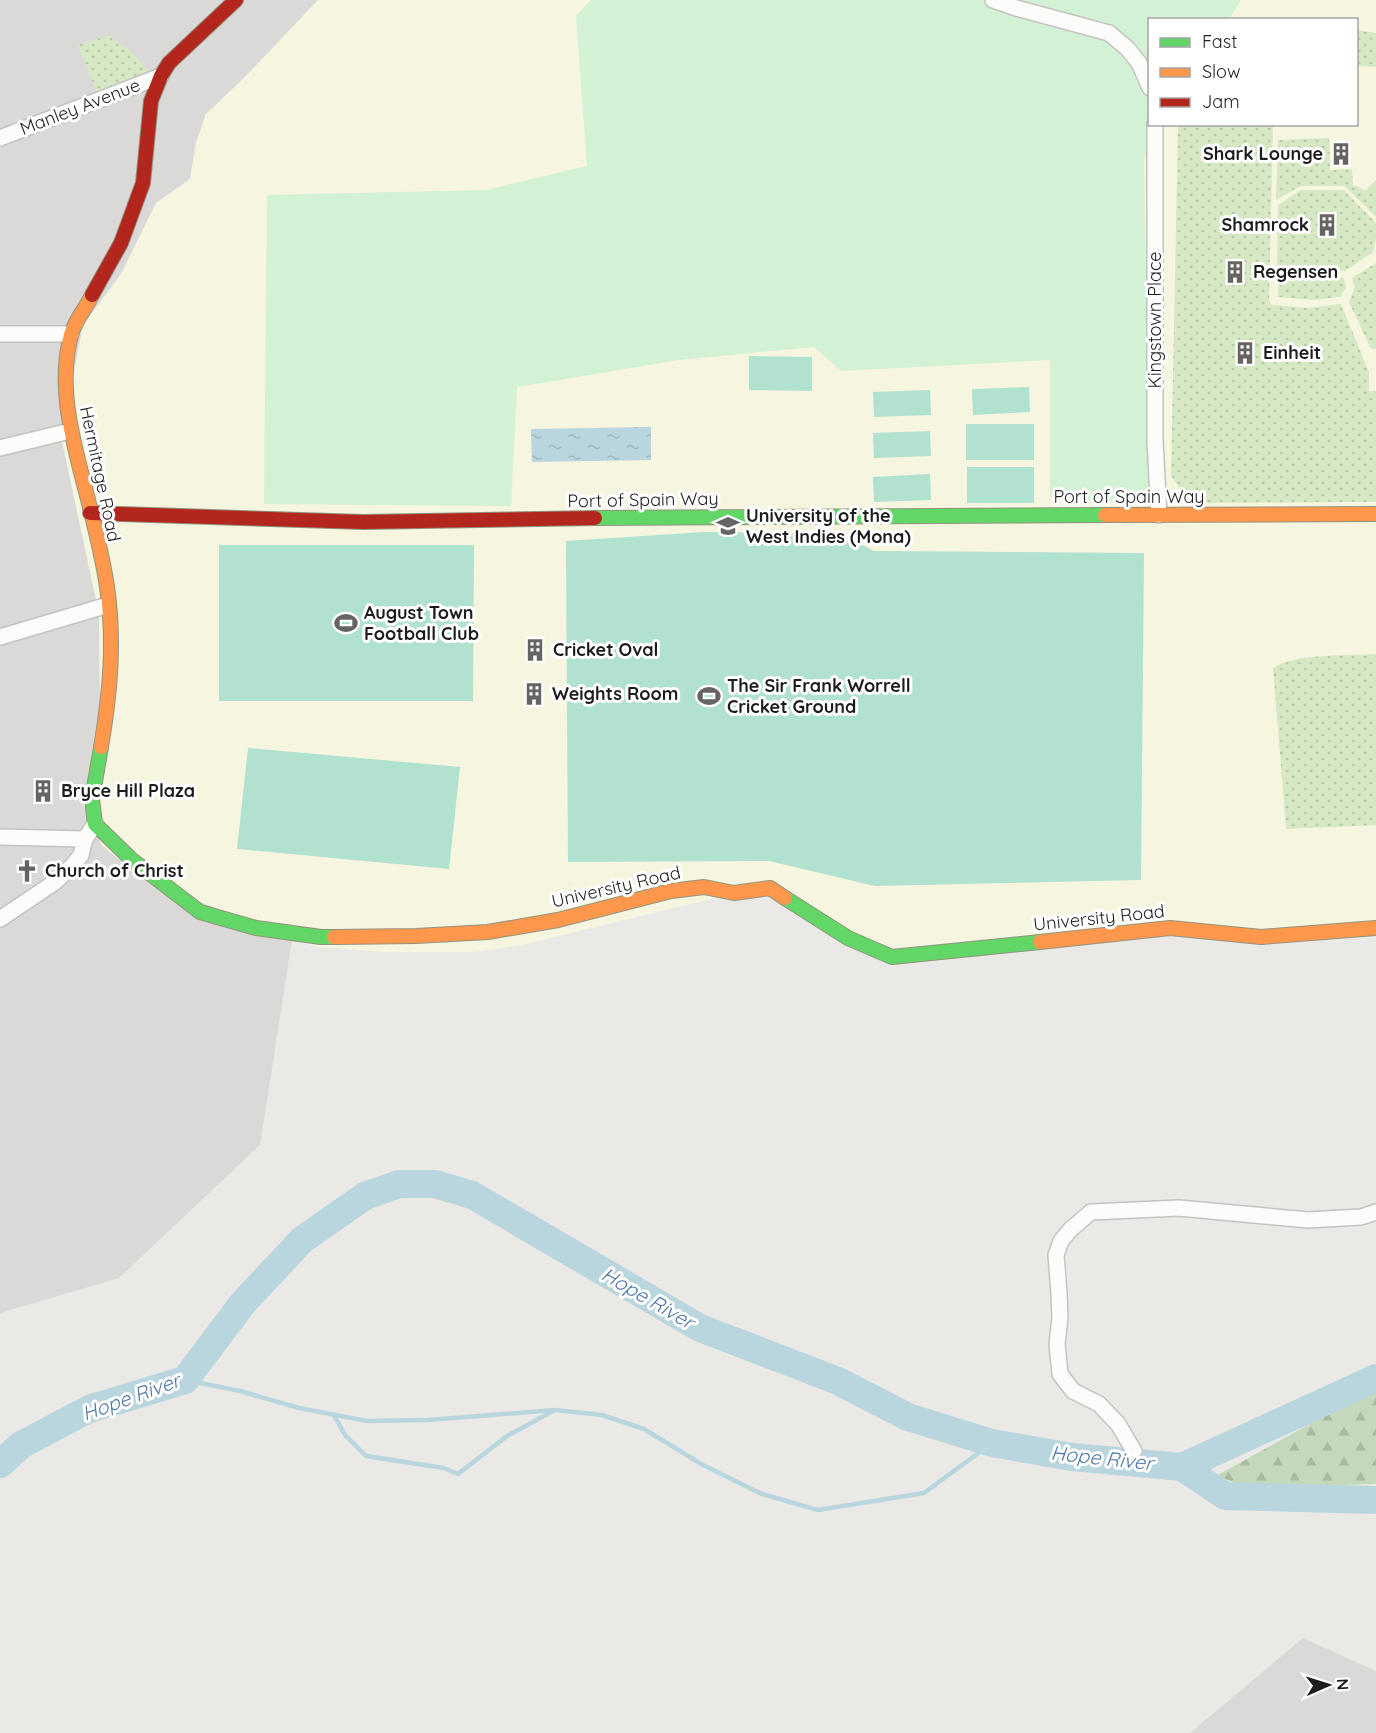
<svg xmlns="http://www.w3.org/2000/svg" width="1376" height="1733" viewBox="0 0 1376 1733" font-family="Quicksand,sans-serif">
	<style>
		.residential { fill: #dad9d7 }
		.education { fill: #f5f5e0; fill-rule: evenodd }
		.grass { fill: url(#grass-dots) }
		.forest { fill: url(#forest-firs) }
		.park { fill: #d3f1d4 }
		.pitch { fill: #b1e1cf }
		.water { fill: url(#water-ripples) }
		.lines { fill: none; stroke-linecap: round; stroke-linejoin: round }
		.stream { stroke: #b9d5de; stroke-width: 4.5 }
		.river { stroke: #b9d5de; stroke-width: 28 }
		.street-casing { stroke: #c4c3c2; stroke-width: 18 }
		.fast-casing { stroke: #91947e; stroke-width: 16 }
		.slow-casing { stroke: #91947e; stroke-width: 16 }
		.jam-casing { stroke: #91947e; stroke-width: 16 }
		.street { stroke: #fcfcfb; stroke-width: 15 }
		.fast { stroke: #63d668; stroke-width: 14 }
		.slow { stroke: #ff974d; stroke-width: 14 }
		.jam { stroke: #b3261e; stroke-width: 14 }
		.labels { text-anchor: middle; stroke-width: 6; stroke-linejoin: round; paint-order: stroke }
		.street-label { font-size: 18px; fill: #1d1d1d; stroke: #fff }
		.poi-label { font-size: 18px; font-weight: bold; fill: #1d1d1d; stroke: #fff; text-anchor: start }
		.water-label { font-size: 20px; font-style: italic; fill: #4c77a9; stroke: #fff }
	</style>
	<defs>
		<pattern id="grass-dots" width="8" height="8" patternUnits="userSpaceOnUse" patternTransform="scale(1.5)"><rect width="8" height="8" fill="#d6e8c4"/><path d="M2 2h.1M6 6h.1" fill="none" stroke="#b7c7a8" stroke-width="1.8" stroke-linecap="round"/></pattern>
		<pattern id="forest-firs" width="22" height="20" patternUnits="userSpaceOnUse" patternTransform="scale(1.5)"><rect width="22" height="20" fill="#c4d9bb"/><path d="M5 1l3.5 6h-7zM16 11l3.5 6h-7z" fill="#a8baa0"/></pattern>
		<pattern id="water-ripples" width="26" height="14" patternUnits="userSpaceOnUse" patternTransform="scale(1.5)"><rect width="26" height="14" fill="#b9d5de"/><path d="M2 4q2-2 4 0t4 0M15 11q2-2 4 0t4 0" fill="none" stroke="#9fb6be"/></pattern>
	</defs>
	<rect width="100%" height="100%" fill="#ebe9e6"/>
	<path class="residential" d="M0 0H318L244 78 206 114 196 143 190 179 156 203 121 274 83 325 99 614 100 701 292 940 260 1145 119 1278 0 1313Z
		M1303 1638 1376 1671V1733H1190Z"/>
	<path class="education" d="M318 0H1376V936L1173 930 918 963 753 889 517 946 473 952H383L317 947 292 940 145 879 102 846 83 805 100 701 99 614 61 437 83 325 121 274 156 203 190 179 196 143 206 114 244 78ZM1150 20H1356V124H1150Z"/>
	<path class="grass" d="M1357 30 1376 33V67L1357 66Z
		M109 35 135 55 151 76 100 101 78 45Z
		M1178 125H1273L1269 298 1271 305 1308 308 1341 304 1369 372V391H1376V502L1191 503 1171 476Z
		M1329 138 1330 170 1352 169 1353 186H1357L1365 191 1376 180V217L1345 186H1301L1276 200 1278 140Z
		M1301 190H1344L1376 223V238L1373 252 1345 271 1329 268 1277 266 1278 205Z
		M1376 263V349H1371L1349 302 1355 287 1352 278Z
		M1279 272 1325 274 1344 278 1346 287 1340 297 1313 300 1278 297Z
		M1376 654V825L1286 829 1273 668C1295 653 1348 656 1376 654Z"/>
	<path class="forest" d="M1371 1390 1376 1391V1484L1251 1488 1216 1476Z"/>
	<path class="park" d="M591 0H1241L1229 19 1150 20V124L1164 125 1144 158 1149 505 1050 497V360L841 371 814 347 678 360 517 387 511 506 264 504 267 195 486 190 587 166 576 16Z"/>
	<path class="pitch" d="M749 356 812 357V391L749 390Z
		M1029 387 1030 412 973 415 972 389Z
		M930 390 931 415 874 417 873 392Z
		M966 424H1034V460H966Z
		M930 431 931 456 874 458 873 433Z
		M967 467H1034V503H967Z
		M930 474 931 500 874 502 873 477Z
		M704 532 842 534 874 551 1144 553 1141 880 875 886 769 861 568 862 566 541Z
		M219 545H474L473 701H219Z
		M248 748 460 767 449 869 237 849Z"/>
	<path class="water" d="M651 427V460L532 462 531 429Z"/>
	<g class="lines">
		<path class="stream" d="M185 1380 240 1391 299 1408 367 1421 428 1420 555 1410 602 1415 644 1429 703 1465 762 1494 818 1510 924 1493 992 1443
			M334 1415 345 1435 366 1456 444 1468 458 1474 507 1436 553 1411"/>
		<path class="river" d="M0 1464 21 1445 89 1409 185 1380 243 1303 302 1240 365 1196 399 1184H435L472 1195 700 1328 838 1381 908 1417 992 1443 1072 1457 1182 1467 1376 1378
			M1182 1467 1225 1496 1376 1500"/>
		<g class="street-casing">
			<path id="street" d="M993 0 1016 8 1109 33 1128 49 1139 63 1150 88
				M1155 124V440L1159 515
				M0 138 161 76
				M0 334H71
				M0 448 70 431
				M0 637 108 605
				M0 837 85 839
				M0 919 55 882 73 865 81 855 85 839 95 824
				M1134 1451 1118 1424 1099 1404 1073 1391 1060 1374 1057 1344 1060 1318 1059 1293 1056 1255 1061 1241 1071 1229 1091 1212 1179 1208 1308 1220 1361 1217 1376 1212"/>
		</g>
		<g class="fast-casing">
			<path id="fast" d="M595 518 1105 515
				M101 747 92 799 95 824 131 859 200 912 256 928 321 937H334
				M785 898 848 938 892 957 1040 942"/>
		</g>
		<g class="slow-casing">
			<path id="slow" d="M92 295C86 308 74 322 71 335 58 384 71 433 83 480 92 515 102 552 107 587 115 641 110 694 101 747
				M1105 515 1376 514
				M334 937 416 936 488 932 558 920 671 891 704 887 734 893 770 888 785 898
				M1040 942 1170 928 1261 937 1376 928"/>
		</g>
		<g class="jam-casing">
			<path id="jam" d="M92 295 121 243 143 183 151 101 161 76 169 63 236 0
				M90 513 363 522 595 518"/>
		</g>
		<use href="#street" class="street"/>
		<use href="#fast" class="fast"/>
		<use href="#slow" class="slow"/>
		<use href="#jam" class="jam"/>
	</g>
	<defs>
		<g id="building-bare" transform="scale(1.8)"><path d="M-4-6H4V6H1V3H-1V6H-4ZM-2.5-4.3h1.7v1.8h-1.7ZM.8-4.3h1.7v1.8H.8ZM-2.5-1h1.7V.8h-1.7ZM.8-1h1.7V.8H.8Z" fill="#656463" stroke="#fff" stroke-width="2.5" paint-order="stroke"/></g>
		<g id="university-bare" transform="scale(1.8)"><path d="M0-5L7-2L0 1L-7-2ZM-4 1L0 2.5L4 1V4Q0 6-4 4Z" fill="#656463" stroke="#fff" stroke-width="2.5" paint-order="stroke"/></g>
		<g id="stadium-bare" transform="scale(1.8)"><path d="M0-5a6.5 5 0 1 0 0 10a6.5 5 0 1 0 0-10ZM-3.5-1.8h7v3.6h-7Z" fill="#656463" stroke="#fff" stroke-width="2.5" paint-order="stroke"/></g>
		<g id="church-bare" transform="scale(1.8)"><path d="M-1.2-6h2.4v3.5h3.3v2.4h-3.3V6h-2.4V-.1h-3.3v-2.4h3.3Z" fill="#656463" stroke="#fff" stroke-width="2.5" paint-order="stroke"/></g>
	</defs>
	<g fill-rule="evenodd">
		<use href="#building-bare" x="1341" y="154"/>
		<use href="#building-bare" x="1327" y="225"/>
		<use href="#building-bare" x="1235" y="272"/>
		<use href="#building-bare" x="1245" y="353"/>
		<use href="#university-bare" x="728" y="526"/>
		<use href="#stadium-bare" x="346" y="623"/>
		<use href="#building-bare" x="535" y="650"/>
		<use href="#building-bare" x="534" y="694"/>
		<use href="#stadium-bare" x="709" y="696"/>
		<use href="#building-bare" x="43" y="791"/>
		<use href="#church-bare" x="27" y="871"/>
	</g>
	<g class="labels">
		<g class="street-label">
			<text transform="translate(80 107) rotate(-21)" y="6">Manley Avenue</text>
			<text transform="translate(1155 320) rotate(-90)" y="6">Kingstown Place</text>
			<text transform="translate(100 474) rotate(78)" y="6">Hermitage Road</text>
			<text x="1129" y="503">Port of Spain Way</text>
			<text transform="translate(643 500) rotate(-1)" y="6">Port of Spain Way</text>
			<text transform="translate(616 887) rotate(-13)" y="6">University Road</text>
			<text transform="translate(1099 918) rotate(-6)" y="6">University Road</text>
		</g>
		<g class="poi-label">
			<text x="1323" y="160" text-anchor="end">Shark Lounge</text>
			<text x="1309" y="231" text-anchor="end">Shamrock</text>
			<text x="1253" y="278">Regensen</text>
			<text x="1263" y="359">Einheit</text>
			<text x="746" y="522">University of the<tspan x="746" dy="21">West Indies (Mona)</tspan></text>
			<text x="364" y="619">August Town<tspan x="364" dy="21">Football Club</tspan></text>
			<text x="553" y="656">Cricket Oval</text>
			<text x="727" y="692">The Sir Frank Worrell<tspan x="727" dy="21">Cricket Ground</tspan></text>
			<text x="552" y="700">Weights Room</text>
			<text x="61" y="797">Bryce Hill Plaza</text>
			<text x="45" y="877">Church of Christ</text>
		</g>
		<g class="water-label">
			<text transform="translate(648 1298) rotate(30)" y="7">Hope River</text>
			<text transform="translate(131 1397) rotate(-20)" y="7">Hope River</text>
			<text transform="translate(1102 1458) rotate(6)" y="7">Hope River</text>
		</g>
	</g>
	<rect x="1148" y="18" width="210" height="108" fill="#ffffff" stroke="#a5a5a5" stroke-width="1.5"/>
	<rect x="1160" y="38" width="30" height="9" fill="#63d668" stroke="#a5a5a5" stroke-width="1.5"/>
	<text x="1202" y="48" font-size="18" fill="#1d1d1d">Fast</text>
	<rect x="1160" y="68" width="30" height="9" fill="#ff974d" stroke="#a5a5a5" stroke-width="1.5"/>
	<text x="1202" y="78" font-size="18" fill="#1d1d1d">Slow</text>
	<rect x="1160" y="98" width="30" height="9" fill="#b3261e" stroke="#a5a5a5" stroke-width="1.5"/>
	<text x="1202" y="108" font-size="18" fill="#1d1d1d">Jam</text>
	<g transform="translate(1328 1685) rotate(87)" stroke="#ffffff" stroke-width="4.5" paint-order="stroke">
	<path d="M0-4.5L10 22L0 15L-10 22Z" fill="#1d1d1d"/>
	<text y="-9" font-size="16" font-weight="bold" text-anchor="middle" fill="#1d1d1d">N</text>
	</g>
</svg>
